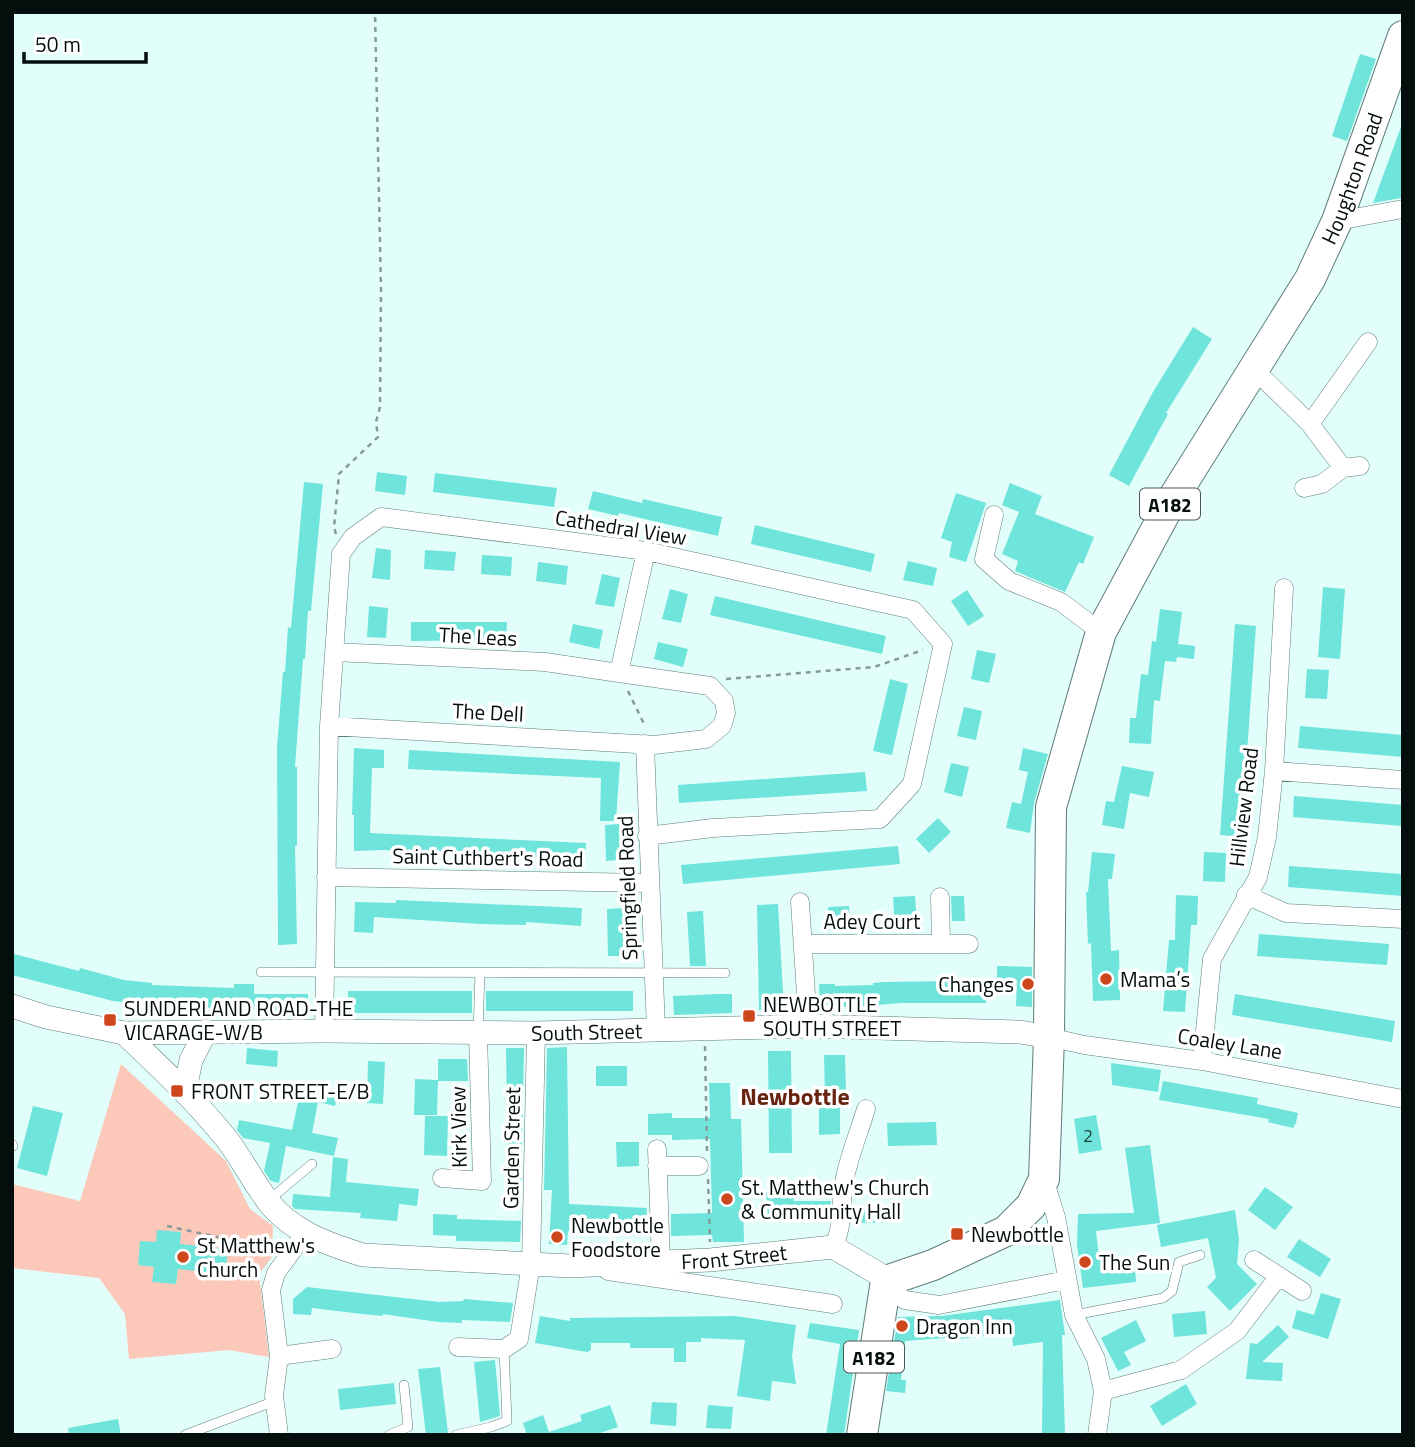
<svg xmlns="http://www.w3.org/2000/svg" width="1415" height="1447" viewBox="0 0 1415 1447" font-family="'Titillium Web',sans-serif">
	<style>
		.green { fill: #fbc8b9 }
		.building { fill: #6ee4db }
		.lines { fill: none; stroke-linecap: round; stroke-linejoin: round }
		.service-casing { stroke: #5d7c79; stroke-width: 10 }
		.minor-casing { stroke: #5d7c79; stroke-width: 19 }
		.tertiary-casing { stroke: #5d7c79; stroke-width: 24 }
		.primary-casing { stroke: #5d7c79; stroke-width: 32 }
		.path { stroke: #869b99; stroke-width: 2.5; stroke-dasharray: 5 5; stroke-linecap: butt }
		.service { stroke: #fff; stroke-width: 9 }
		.minor { stroke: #fff; stroke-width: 18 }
		.tertiary { stroke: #fff; stroke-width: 23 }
		.primary { stroke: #fff; stroke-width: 30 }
		.poi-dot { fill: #ce461b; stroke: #fff; stroke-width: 2.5 }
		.labels { text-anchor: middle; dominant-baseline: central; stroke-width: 7; stroke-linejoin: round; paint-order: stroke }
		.number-label { font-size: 18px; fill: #1e4440 }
		.shield { fill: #fff; stroke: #4f5656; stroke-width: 2 }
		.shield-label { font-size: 19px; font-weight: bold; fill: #040e0d }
		.street-label { font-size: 21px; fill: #040e0d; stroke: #fff }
		.poi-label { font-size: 21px; fill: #040e0d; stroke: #fff; text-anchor: start }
		.quarter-label { font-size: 24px; font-weight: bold; fill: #672411; stroke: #fff }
	</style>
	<rect width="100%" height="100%" fill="#e2fefb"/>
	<!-- green -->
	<path class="green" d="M121,1064L226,1161L250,1209L273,1226L272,1257L259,1274L269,1357L229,1350L129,1359L125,1314L99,1278L12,1268V1184L80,1201Z"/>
	<!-- building -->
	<path class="building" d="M1360,54L1376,59L1347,141L1332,136Z
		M1401,127L1403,193L1401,198L1373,203Z
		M1193,327L1212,339L1166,413L1168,414L1129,486L1109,475L1153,392Z
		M377,472L407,476L405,495L375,491Z
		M435,473L557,488L554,507L433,492Z
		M304,482L323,484L311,611H308L305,659H303L295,767H297V846H295L297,944L278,945L277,747L283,672H285L288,627L291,628Z
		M1010,483L1042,496L1035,514L1094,537L1083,564L1079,562L1065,592L1015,571L1018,561L1002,554L1019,512L1002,505Z
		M593,491L642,503L643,499L722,517L718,536L619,513L618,516L588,509Z
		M956,493L986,503L966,562L949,557L952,542L941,538Z
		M755,525L875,554L871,572L751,544Z
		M376,548L391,550L390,580L372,578Z
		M425,550L456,552L454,571L424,569Z
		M482,555L512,557L511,576L481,574Z
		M908,561L937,568L933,586L903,580Z
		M538,562L568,566L566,585L536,581Z
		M602,574L620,578L614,607L595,604Z
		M1323,587L1345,589L1340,659L1318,657Z
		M670,589L688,594L681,623L662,619Z
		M967,590L984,616L968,626L951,601Z
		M715,596L886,636L882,654L710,615Z
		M369,606L388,608L386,638L367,637Z
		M1160,609L1182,612L1178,644L1195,646L1194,659L1177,657L1176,662L1165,661L1160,701L1154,700L1151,744L1129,743L1130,718H1136L1141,674L1148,675L1152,641L1156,642Z
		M411,622H507L506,640L411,641Z
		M573,624L603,630L599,649L569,642Z
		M1235,624L1256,626L1241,837L1220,835Z
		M658,642L688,649L683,667L654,659Z
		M977,650L996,654L989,683L971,679Z
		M1307,669L1329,670L1327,699L1305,698Z
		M890,679L908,684L892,755L873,751Z
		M964,707L982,711L976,740L957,736Z
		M1300,726L1403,735V757L1298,748Z
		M354,748L384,750V768H372L370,833L586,843L585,861L384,850L354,851V815H352Z
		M1023,748L1048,754L1034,803L1030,833L1006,828L1012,802L1021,804L1028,772L1019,770Z
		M409,750L620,762L616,821H600L601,778L408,769Z
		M951,763L969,767L962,797L944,792Z
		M1122,766L1154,772L1149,797L1130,793L1124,829L1102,825L1106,801L1114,802Z
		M865,772L867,791L679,803L678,785Z
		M1294,796L1403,805V826L1293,817Z
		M938,818L951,832L929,853L916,839Z
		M619,824L620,860L606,861L605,825Z
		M898,846L900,864L683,884L681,865Z
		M1092,852L1115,854L1112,879H1108L1111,951L1119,950L1120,1000L1093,1001L1091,943L1088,944L1086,892H1088Z
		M1204,852L1226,853L1225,882L1203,881Z
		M1289,866L1403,874V896L1288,887Z
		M1176,895L1198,896L1197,925H1191L1185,1012L1163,1011L1169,940H1175Z
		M915,896L917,925L895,927L893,897Z
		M951,896H964L965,921H952Z
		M396,900L582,908L581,926L526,922V925L481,924L374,917L373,933L354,932L355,902L396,903Z
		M778,904L784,1010H759L757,905Z
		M849,906L850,929L829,930L828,907Z
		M625,908L626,956H608L607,909Z
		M703,911L706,966H690L687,912Z
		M1259,934L1389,944L1387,965L1257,956Z
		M14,954L79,971L80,968L124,980L152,983V985L234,988V984H254V994H308V1014L257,1015V1010L149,1005L113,1001L12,975Z
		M997,966L1032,967V1007L1016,1006L1017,980H997Z
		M958,981H986V1003H901L855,1007H844V1005H820L819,984H835V986L873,985V983L884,982Z
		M348,991H472V1013H348Z
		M486,991H633V1011H486Z
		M718,994H732V1013L674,1015L673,996Z
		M1235,994L1395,1021L1392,1042L1232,1015Z
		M567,1047L569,1204L647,1208L645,1236L568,1231L567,1245L549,1244L552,1190H544L547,1048Z
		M247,1048L278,1051L277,1067L246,1064Z
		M506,1048H524L521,1190H508Z
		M768,1051H791L792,1153H769Z
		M824,1055H845L846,1094H840V1134L819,1135V1096H825Z
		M438,1059H467L468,1081H438Z
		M368,1061L385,1062L383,1104L367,1103Z
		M1111,1063L1161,1070L1158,1092L1112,1085Z
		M596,1066H627V1086H596Z
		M415,1079L438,1080L437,1115H414Z
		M1163,1081L1258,1098L1257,1104L1298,1113L1296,1123L1293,1128L1268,1122L1269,1119L1159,1100Z
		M709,1083H730L731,1119H741L744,1242H713L712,1235L671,1236V1214L712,1213L710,1139L672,1140V1135H648V1114L672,1113V1118H710Z
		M302,1084L338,1091L335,1106L318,1102L312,1133L338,1138L334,1156L286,1146L279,1183L271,1181L264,1171L270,1143L243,1138L237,1130L239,1120L292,1130Z
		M33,1106L63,1113L47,1176L17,1168Z
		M1096,1115L1102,1150L1079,1154L1074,1119Z
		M425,1116H448L447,1156L424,1155Z
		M936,1122L937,1145L888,1146L887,1123Z
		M616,1142H639V1166L617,1167Z
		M1150,1145L1160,1223L1096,1231L1099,1258L1115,1256L1116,1269L1135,1266L1136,1282L1083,1288L1077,1245L1078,1214L1134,1213L1125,1148Z
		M333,1157L348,1159L346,1182L419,1189L417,1206L399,1204L397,1221L360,1218L361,1213L295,1209L292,1206L293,1194L330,1197Z
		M1265,1187L1293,1207L1275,1230L1248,1210Z
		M793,1190L794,1201H831L829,1222H805V1213L768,1216L766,1192Z
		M853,1208H893L894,1222L852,1223Z
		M1235,1210L1239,1240L1237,1264L1257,1284L1230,1311L1207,1287L1216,1278L1208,1238L1161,1247L1157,1225Z
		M433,1214L457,1215V1219L521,1221L520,1242L456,1241V1236L433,1235Z
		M157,1230L181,1232L180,1244L228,1249L225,1274L178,1269L176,1284L152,1282L154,1267L138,1265L140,1241L156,1242Z
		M1299,1239L1331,1259L1320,1277L1287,1257Z
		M307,1287L439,1302L463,1301L464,1299L513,1303L510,1322L462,1320V1323L438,1322L383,1314V1316L362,1314L312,1308L311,1315L293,1314V1299Z
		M1321,1293L1341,1299L1328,1339L1292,1328L1297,1310L1314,1315Z
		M1060,1300L1065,1335H1062L1065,1435H1042L1043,1342L1013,1346L1012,1333L959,1339V1337L905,1341L901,1380H906L905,1393L886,1391L898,1317L941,1316Z
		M1205,1311L1207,1334L1174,1337L1172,1314Z
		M540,1316L570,1321V1318L735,1316L796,1325L792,1356L796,1384L772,1381L770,1401L737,1396L745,1340L701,1338V1342H686V1362H674V1348H630V1343H591V1350L587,1352L535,1343Z
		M1136,1320L1146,1341L1124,1352L1131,1365L1118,1371L1101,1338Z
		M810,1323L859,1330L844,1435H826L840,1344L807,1338Z
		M1278,1325L1289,1337L1262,1362L1283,1363L1282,1381L1246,1379L1250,1343L1257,1344Z
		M495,1360L500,1416L480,1422L474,1362Z
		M440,1367L448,1433L426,1435L418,1369Z
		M394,1383L396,1404L340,1410L338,1389Z
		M1186,1384L1197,1404L1162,1426L1150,1406Z
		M652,1402L677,1403L676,1426L650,1424Z
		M610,1405L618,1427L594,1435H527L523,1423L543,1415L549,1432L582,1421L580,1415Z
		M708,1405L733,1407L731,1429L706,1428Z
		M118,1419L121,1435H69L68,1428Z"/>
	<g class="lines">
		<defs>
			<path id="service" d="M261,972L725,973
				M478,1033L480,972
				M12,1144L13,1146
				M269,1200L312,1164
				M1074,1315L1163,1298L1172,1291L1179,1262L1200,1255
				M185,1435L275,1401
				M389,1435L408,1427L404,1385
				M456,1435L491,1427L507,1421L504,1349"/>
			<path id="minor" d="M1337,221L1403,209
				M1254,369L1310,424L1343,468
				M1310,424L1368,342
				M1304,488L1322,484L1343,468L1360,466
				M994,515L984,559L1009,581L1061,602L1101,632
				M334,652L545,662L619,673
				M329,726L654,745L706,739L722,726L726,713L724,701L710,686L619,673L646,551
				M645,744L656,1030
				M1274,771L1403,780
				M326,877L648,883
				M1246,895L1286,913L1403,919
				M940,897L941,944
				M800,902L808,1026
				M803,944H969
				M324,1031L329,726L341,554L353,537L381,517L646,551L913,610L943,644L912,784L880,819L713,828L647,836
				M1049,1037L1084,1045L1202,1061L1403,1099
				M1202,1061L1212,959L1258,877L1267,837L1274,771L1284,588
				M657,1149L661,1263
				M657,1166H699
				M442,1178L482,1181L478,1033
				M1044,1179L1056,1217L1074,1315L1096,1359L1103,1391L1097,1435
				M833,1247C844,1226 840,1206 844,1183C848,1158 859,1133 866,1109
				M1254,1260L1302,1291
				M608,1271L833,1304
				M885,1287L905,1300L939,1305L1066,1280
				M458,1347L504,1349L519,1339L531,1264L536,1033
				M279,1356L332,1349
				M1103,1391L1181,1370L1237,1331L1279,1276
				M279,1435L274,1396L279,1356L271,1290L276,1273L305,1233"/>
			<g id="tertiary">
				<path id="s1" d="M12,1006L46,1017L124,1033L324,1031L536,1033L808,1026L1020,1032L1049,1037"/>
				<path id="s2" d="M124,1033C160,1067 194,1099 225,1137C241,1157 252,1180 267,1200C290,1231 327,1244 363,1255L570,1266L710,1260L833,1247L889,1280"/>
				<path d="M185,1090L191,1060L206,1031"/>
			</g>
			<g id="primary">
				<path id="s3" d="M862,1435L885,1287L889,1280L933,1265L1006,1231L1031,1206L1044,1179L1049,1037L1051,807L1101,632L1172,500L1310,279L1337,221L1403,36"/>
			</g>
		</defs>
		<!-- service casing -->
		<use href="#service" class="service-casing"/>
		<!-- minor casing -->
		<use href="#minor" class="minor-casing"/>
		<!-- tertiary casing -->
		<use href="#tertiary" class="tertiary-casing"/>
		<!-- primary casing -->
		<use href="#primary" class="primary-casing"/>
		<!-- path -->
		<path class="path" d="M336,534L334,527L339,474L378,437L376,422L380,407L381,289L375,12
			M726,679L874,667L923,650
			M628,691L645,726
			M705,1046L707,1151
			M708,1179L710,1242
			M167,1226L273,1249"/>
		<!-- service -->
		<use href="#service" class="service"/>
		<!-- minor -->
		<use href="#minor" class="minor"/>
		<!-- tertiary -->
		<use href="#tertiary" class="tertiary"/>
		<!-- primary -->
		<use href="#primary" class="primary"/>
	</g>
	<!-- markers -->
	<g class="poi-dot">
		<circle cx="1106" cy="979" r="7"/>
		<circle cx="1028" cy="984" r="7"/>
		<rect x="742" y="1009" width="14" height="14" rx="3.5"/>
		<rect x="103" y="1013" width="14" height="14" rx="3.5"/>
		<rect x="170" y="1084" width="14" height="14" rx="3.5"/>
		<circle cx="727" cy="1199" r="7"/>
		<rect x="950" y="1227" width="14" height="14" rx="3.5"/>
		<circle cx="557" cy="1237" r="7"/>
		<circle cx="183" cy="1257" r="7"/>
		<circle cx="1085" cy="1262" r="7"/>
		<circle cx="902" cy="1326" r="7"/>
	</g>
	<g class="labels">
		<!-- number labels -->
		<g class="number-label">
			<text x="1088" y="1135">2</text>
		</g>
		<!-- shield labels -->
		<g class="shield">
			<rect x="1140" y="488.5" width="60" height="31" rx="5"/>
			<rect x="844" y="1341.5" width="60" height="31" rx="5"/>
		</g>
		<g class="shield-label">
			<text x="1170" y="504">A182</text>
			<text x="874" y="1357">A182</text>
		</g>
		<!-- street labels -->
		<g class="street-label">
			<text stroke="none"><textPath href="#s3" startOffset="1424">Houghton Road</textPath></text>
			<text transform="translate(621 527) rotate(9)">Cathedral View</text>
			<text transform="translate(478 636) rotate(3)">The Leas</text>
			<text transform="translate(488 712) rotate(3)">The Dell</text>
			<text transform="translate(1243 807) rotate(-83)">Hillview Road</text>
			<text transform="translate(488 857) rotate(1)">Saint Cuthbert's Road</text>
			<text transform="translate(627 888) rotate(-92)">Springfield Road</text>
			<text x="872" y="921">Adey Court</text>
			<text stroke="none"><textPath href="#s1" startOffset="578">South Street</textPath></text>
			<text transform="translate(1230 1043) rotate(9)">Coaley Lane</text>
			<text transform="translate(458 1127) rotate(-91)">Kirk View</text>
			<text transform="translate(511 1148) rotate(-89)">Garden Street</text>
			<text stroke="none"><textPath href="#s2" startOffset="705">Front Street</textPath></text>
		</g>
		<!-- poi labels -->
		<g class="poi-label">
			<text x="1120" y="979">Mama’s</text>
			<text x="1014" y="984" text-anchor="end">Changes</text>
			<text x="763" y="1004">NEWBOTTLE<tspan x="763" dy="24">SOUTH STREET</tspan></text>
			<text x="124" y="1008">SUNDERLAND ROAD-THE<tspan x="124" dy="24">VICARAGE-W/B</tspan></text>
			<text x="191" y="1091">FRONT STREET-E/B</text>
			<text x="741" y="1187">St. Matthew's Church<tspan x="741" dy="24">&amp; Community Hall</tspan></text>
			<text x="571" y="1225">Newbottle<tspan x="571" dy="24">Foodstore</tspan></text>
			<text x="971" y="1234">Newbottle</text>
			<text x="197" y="1245">St Matthew's<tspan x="197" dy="24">Church</tspan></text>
			<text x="1099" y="1262">The Sun</text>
			<text x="916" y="1326">Dragon Inn</text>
		</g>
		<!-- quarter labels -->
		<g class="quarter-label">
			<text x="795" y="1096">Newbottle</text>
		</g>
	</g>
	<!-- border -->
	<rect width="1415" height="1447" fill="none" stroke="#040e0d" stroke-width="28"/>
	<!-- scale -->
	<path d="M24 52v10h122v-10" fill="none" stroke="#040e0d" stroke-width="3.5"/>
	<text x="35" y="52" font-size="21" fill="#040e0d" stroke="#ffffff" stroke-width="5" paint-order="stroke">50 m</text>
</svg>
